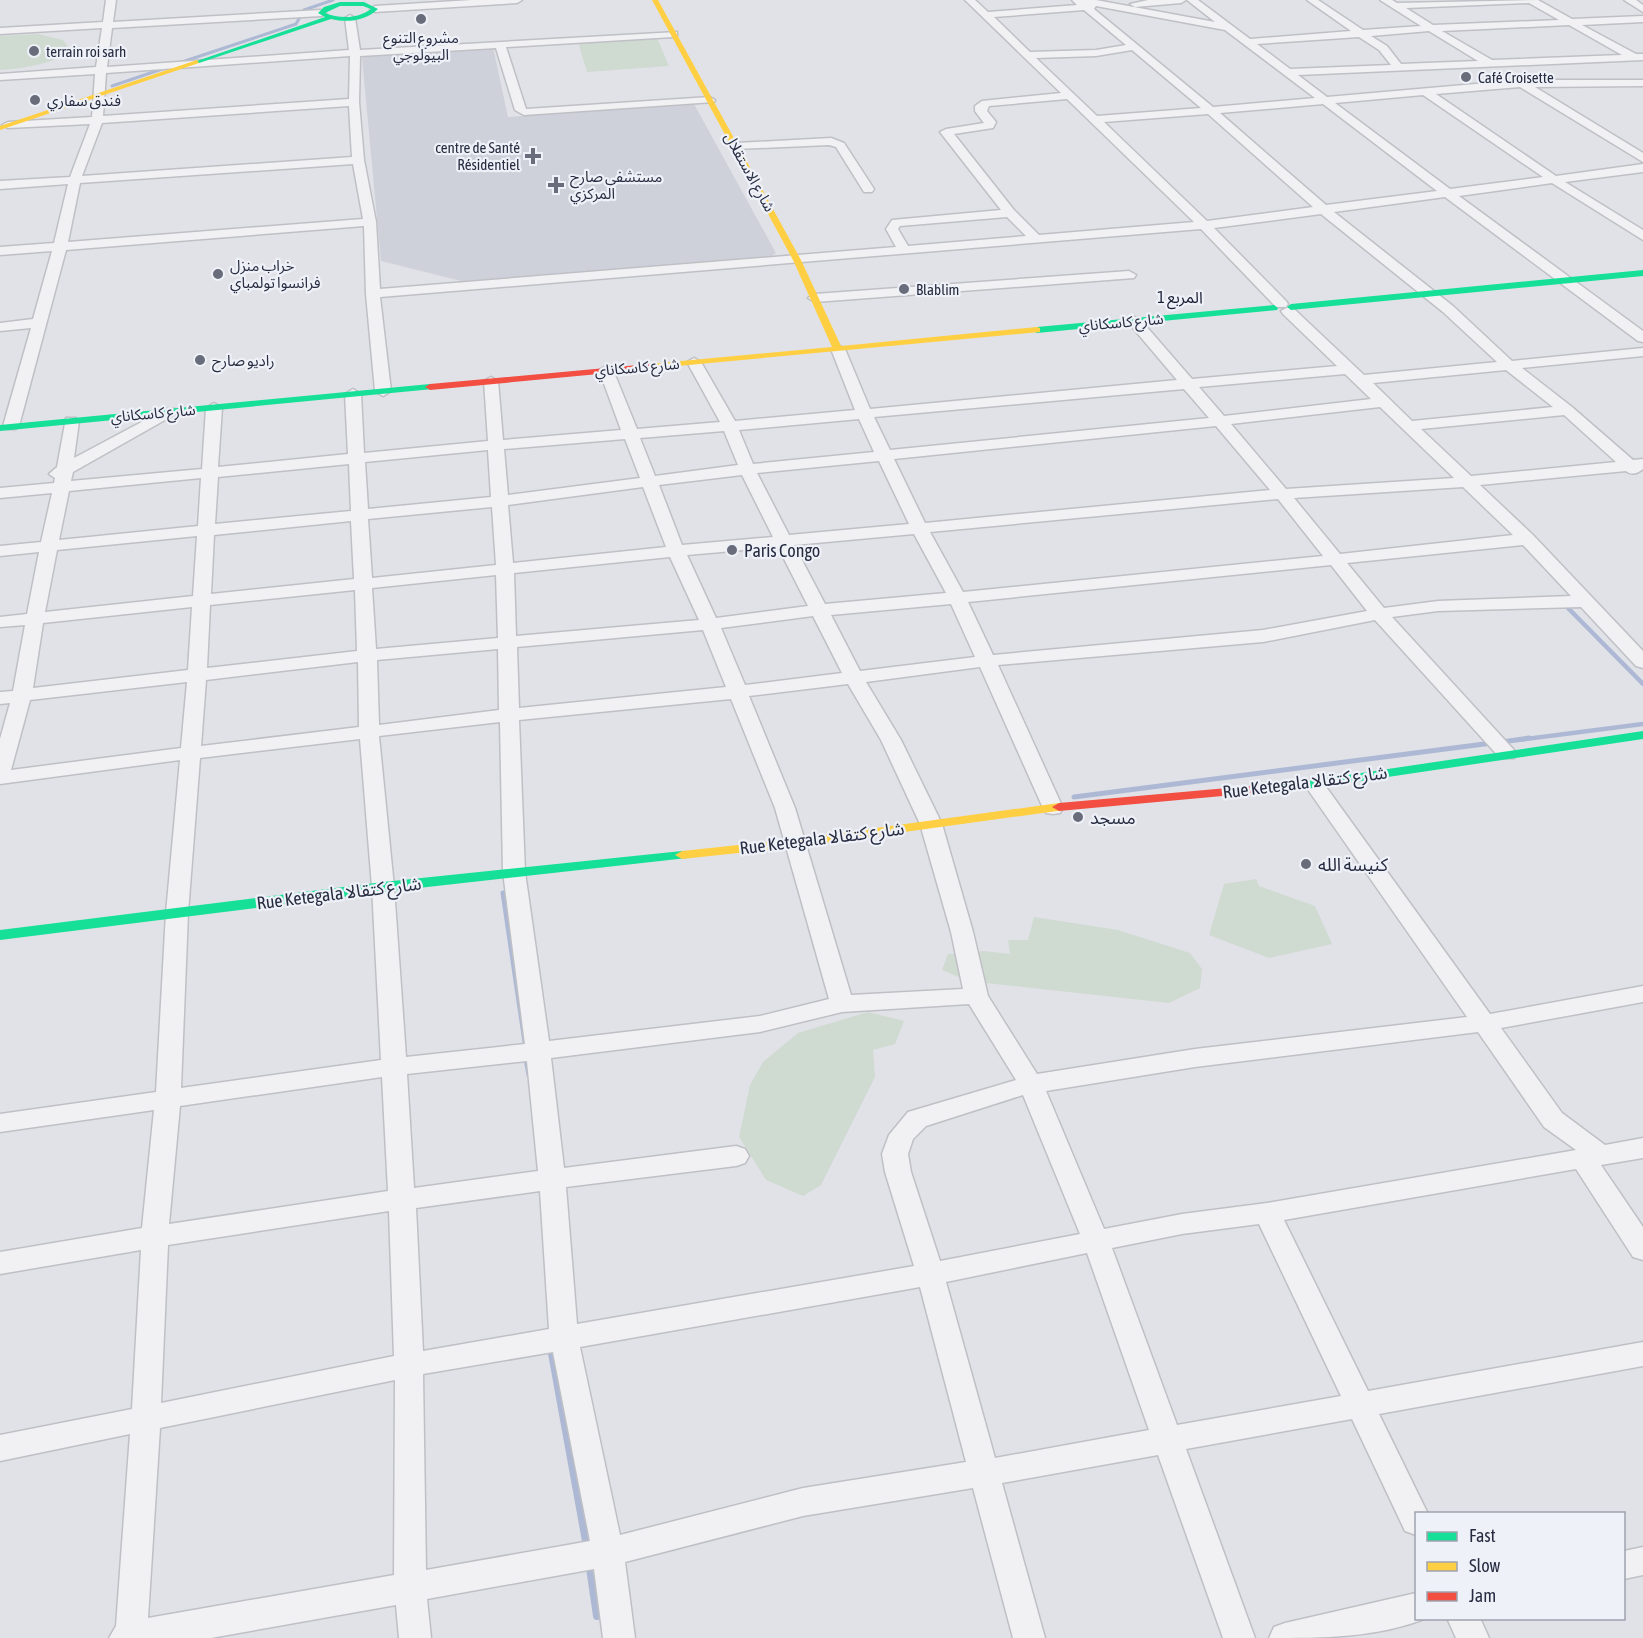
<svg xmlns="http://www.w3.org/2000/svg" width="1643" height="1638" viewBox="0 0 1643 1638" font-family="'Asap Condensed','Noto Sans Arabic',sans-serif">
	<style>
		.built { fill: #cfd1da }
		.green { fill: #cfdad1 }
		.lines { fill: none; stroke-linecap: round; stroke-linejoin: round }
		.stream-far3 { stroke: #adb9d4; stroke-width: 3 }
		.stream-far2 { stroke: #adb9d4; stroke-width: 4.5 }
		.stream-far1 { stroke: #adb9d4; stroke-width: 5 }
		.stream { stroke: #adb9d4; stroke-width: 8 }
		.street-casing { stroke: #bfc0c5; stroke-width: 3 }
		.street { fill: #f1f1f3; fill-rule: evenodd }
		.fast { fill: #16e098; fill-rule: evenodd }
		.slow { fill: #ffcf43; fill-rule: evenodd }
		.jam { fill: #f24e42; fill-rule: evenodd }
		.poi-dot { fill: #686c7b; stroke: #eef1f7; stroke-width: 2 }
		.labels { text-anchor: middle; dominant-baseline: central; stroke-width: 4.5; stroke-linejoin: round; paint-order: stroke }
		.far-poi-label { font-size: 15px; fill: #272c41; stroke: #eef1f7; text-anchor: start }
		.far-street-label { font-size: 15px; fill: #272c41; stroke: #eef1f7 }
		.far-neighbourhood-label { font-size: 16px; fill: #191d32; stroke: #eef1f7 }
		.poi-label { font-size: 18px; fill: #272c41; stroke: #eef1f7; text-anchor: start }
		.street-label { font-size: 18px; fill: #272c41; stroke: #eef1f7 }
	</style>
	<rect width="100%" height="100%" fill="#e1e2e7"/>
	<!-- built -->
	<path class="built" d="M493,47L508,117L694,104L776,253L768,259L469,283L381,261L362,58L368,56Z"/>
	<!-- green -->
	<path class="green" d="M38,34L63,40L70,49C60,64 17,69 0,70V36Z
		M657,38L669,66L587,72L578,42Z
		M1256,879L1259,886L1315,906L1332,944L1269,958L1209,935L1224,884Z
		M1034,917L1118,930L1190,953L1202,969L1200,988L1169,1003L968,981L942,970L948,954L984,951L1010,954L1008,940H1028Z
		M868,1012L904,1021L895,1044L873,1050L875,1077L821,1185L803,1196L766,1180L739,1137L750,1085L763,1062L798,1033Z"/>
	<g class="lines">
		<!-- stream-far3 -->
		<path class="stream-far3" d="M179,63L296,24L304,10L333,0
			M112,86L168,67"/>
		<!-- stream-far2 -->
		<path class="stream-far2" d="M1566,606L1643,684
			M1518,740L1643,724"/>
		<!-- stream-far1 -->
		<path class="stream-far1" d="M1502,742L1529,738
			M1074,797L1492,743
			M503,893L526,1049
			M526,1059L529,1075"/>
		<!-- stream -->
		<path class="stream" d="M551,1348L586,1541
			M590,1568L597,1616"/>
		<defs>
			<path id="street" d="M106,0H116L113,22L321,10L326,13L321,16L112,28L107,67L349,50L345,18L350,15L355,18L360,50L677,32V36L673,37L506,47L526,109L710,97L715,100L714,102L524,115L515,110L496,48L360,56L359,102L364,160L376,222L380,289L896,247L886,229L892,220L1001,210L940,132L946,129L984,123L975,111V106L982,101L1061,93L965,0H975L988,12L1077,5L1072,0H1096L1215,22L1187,0H1198L1250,39L1351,31L1307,0H1318L1363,30L1421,26L1380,0H1392L1397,3L1538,0L1572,19L1643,16V22L1582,25L1636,54H1643V60L1298,75L1327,97L1521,80H1643V86L1535,87L1643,153V162L1520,87L1436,94L1556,176L1643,164V172L1565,182L1643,230V240L1552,183L1459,196L1643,331V342L1638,341L1445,197L1334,212L1453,306L1512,361L1643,348V356L1522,368L1572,407L1633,460L1643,459V469C1638,473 1632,476 1626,471L1480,485L1533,535L1643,651V668L1636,666L1581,607L1438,611L1392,617L1514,750L1517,754L1514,758H1500L1375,620L1263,642L998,665L1063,808L1060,813L1053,814L1046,813L1043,808L980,667L866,682L901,740L942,824L973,932L988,996L1037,1074L1195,1049L1467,1017L1304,784L1307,780L1314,778L1321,780L1490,1014L1643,986V1002L1501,1028L1562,1113L1605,1145L1643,1138V1158L1601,1165L1643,1227V1260L1633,1257L1576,1169L1284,1220L1368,1391L1643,1342V1366L1379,1414L1428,1514H1416V1535L1405,1531L1352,1419L1186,1449L1255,1638H1223L1158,1455L1002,1483L1045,1638H1013L973,1488L803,1516L625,1562L635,1638H603L594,1569L427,1599L431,1638H399L396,1605L211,1638H109L116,1626L130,1434L0,1461V1435L132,1409L141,1250L0,1274V1252L142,1228L154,1110L0,1132V1114L156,1092L166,913L180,760L0,784V739L10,703L0,704V692L13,691L25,625L0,627V617L27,614L39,552L0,556V546L41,542L52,493L0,498V488L54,483L55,478L49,474L57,467L66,418H76L79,421L74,458L166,409H176L179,412L73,472L71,481L202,469L206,408L214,403L222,408L218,467L348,454L345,394L353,389L361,394L364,453L488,441L484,381L491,377L498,381L503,440L621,430L599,370L606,366L613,370L637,429L720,422L687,362L694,358L701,362L735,421L855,410L831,349L838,345L845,349L870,409L1177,380L1127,321L1134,317L1139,318L1192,379L1337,366L1283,314L1281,311L1288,307L1293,308L1364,375L1497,362L1443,312L1321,214L1214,228L1286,301L1288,304L1286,307H1276L1201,229L380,297L391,391L383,396L375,391L366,294L364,226L66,250L19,426L16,429H6L3,426L31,328L0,331V323L33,319L52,251L0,255V247L54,243L68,184L0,189V181L70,177L90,124L8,128L2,125L8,122L92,117L95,74L0,80V74L96,67L102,28L0,34V28L103,22ZM1529,3L1559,20L1433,25L1406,8ZM1096,6L1225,30L1315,98L1213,107L1094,9ZM1084,10L1126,45L1096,50L1030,52L994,17ZM1569,25L1622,55L1492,60L1442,31ZM1429,31L1478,61L1401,64L1387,46L1371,36ZM1359,37L1379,50L1391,65L1290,69L1257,44ZM1132,50L1201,108L1097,116L1036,58L1096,56ZM350,56L349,99L103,116L106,73ZM1423,95L1543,177L1450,189L1335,103ZM1067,99L1194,222L1039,235L1014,210L954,134L993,128L996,122L987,111L989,106ZM1323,104L1437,191L1326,205L1220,113ZM349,106L352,157L82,176L102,123ZM1208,114L1313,207L1207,221L1104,122ZM353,164L363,219L68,242L80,183ZM1007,217L1026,236L908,246L898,229L900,226ZM1506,370L1553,407L1412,421L1373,383ZM1345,374L1371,399L1224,416L1199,387ZM1184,389L1209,418L890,450L874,417ZM1380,407L1454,478L1286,489L1231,424ZM1564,415L1616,462L1471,476L1421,429ZM859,419L874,452L753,464L739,430ZM1216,426L1270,490L925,523L894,459ZM724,431L738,465L655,476L640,438ZM625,439L640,478L508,495L504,449ZM488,450L491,497L368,509L365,462ZM879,461L909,524L789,535L757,473ZM349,464L351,511L215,524L218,477ZM742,475L773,537L682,545L659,485ZM201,478L198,526L59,540L69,491ZM643,487L666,547L513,563L508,505ZM1463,487L1513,535L1340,554L1294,498ZM1278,499L1323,556L963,592L930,532ZM492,507L496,565L372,578L368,519ZM351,521L354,579L211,594L214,535ZM914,534L946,593L825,604L794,545ZM197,536L193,596L45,612L57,550ZM1523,545L1571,596L1438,601L1384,608L1347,563ZM778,547L808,606L716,618L687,555ZM670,557L699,620L516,636L514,573ZM1331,565L1367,611L1263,630L993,655L968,602ZM496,575L498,638L376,649L372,588ZM355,590L357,651L207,668L210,605ZM951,604L975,657L860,671L831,615ZM192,607L188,670L33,688L43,623ZM813,616L842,673L745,685L721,628ZM703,630L726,687L519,708L517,647ZM498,649L499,710L379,725L377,660ZM358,662L359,727L201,746L206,680ZM187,682L181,748L11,770L30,700ZM848,684L881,740L920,824L951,932L963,989L851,995L795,808L749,696ZM731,699L775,808L829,999L760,1016L549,1041L525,872L519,720ZM500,722L503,872L525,1044L406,1057L394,887L379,736ZM360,739L372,887L381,1060L181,1088L188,913L200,758ZM969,1004L1016,1080L908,1112L889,1135L882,1154L885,1172L914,1266L577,1324L566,1187L736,1166L745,1163L749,1156L745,1149L736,1146L564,1168L551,1058L760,1032L842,1012ZM1478,1032L1544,1127L1576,1150L1267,1203L1182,1214L1104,1229L1046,1091L1195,1067ZM527,1061L538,1171L414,1188L407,1074ZM382,1077L388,1191L169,1224L180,1106ZM1023,1095L1080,1234L940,1261L911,1172L908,1154L913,1139L926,1126ZM540,1191L549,1329L423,1351L416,1208ZM389,1211L394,1356L161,1403L168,1245ZM1259,1224L1341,1396L1177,1425L1112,1248L1182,1234ZM1087,1253L1149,1430L995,1458L946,1282ZM920,1287L966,1462L803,1488L620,1535L580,1347ZM553,1352L590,1541L426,1570L423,1374ZM395,1380L394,1575L148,1618L160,1428Z
				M472,0H522L517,3L375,12L370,9L375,6Z
				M1148,0H1186L1181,3L1135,7L1130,4Z
				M1624,0H1636L1643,5V12Z
				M831,138L844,143L874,189L872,192H864L836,147L829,145L736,149L730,146L736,143Z
				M1129,271L1136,275L1134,278L815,302L808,298L815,294Z
				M1643,1547V1575L1624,1579V1551Z
				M1416,1593V1618H1427C1376,1638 1323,1638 1269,1638L1274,1627L1285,1623Z
				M1447,1618H1480L1489,1638H1456Z"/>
		</defs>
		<!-- street casing -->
		<use href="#street" class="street-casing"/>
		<!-- street -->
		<use href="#street" class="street"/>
		<!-- fast -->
		<path class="fast" d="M340,2H364L378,9C365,21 348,23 331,19L199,63L194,62L325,17L318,13L324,7ZM340,6H363L371,9C357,19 340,19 325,13Z
			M1643,270V276L1291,310L1287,307L1291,304Z
			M1274,305L1278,308L1277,310L1037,333L1032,330L1037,327Z
			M430,384L435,387L433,389L0,431V425Z
			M1643,731V739L1314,788L1261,793L1254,789L1261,785L1314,780Z
			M682,851L689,855L687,858L383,892L0,940V930L383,882Z"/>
		<!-- slow -->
		<path class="slow" d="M652,0H658L801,260L841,346L1037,327L1040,328V332L646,369V365L649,364L832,347L793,260Z
			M197,60L199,63L0,130V126Z
			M1059,803L1066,807L1064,810L796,847L682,859L675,855L682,851L796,839Z"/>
		<!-- jam -->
		<path class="jam" d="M649,364L652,365V369L430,390L425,387L430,384Z
			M1261,785L1268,789L1266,792L1059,811L1052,807L1059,803Z"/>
	</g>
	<!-- markers -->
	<g class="poi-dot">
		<circle cx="421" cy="19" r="6"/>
		<circle cx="34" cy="51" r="6"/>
		<circle cx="1466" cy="77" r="6"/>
		<circle cx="35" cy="100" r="6"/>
		<path d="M530 147h6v6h6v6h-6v6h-6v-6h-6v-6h6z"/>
		<path d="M553 176h6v6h6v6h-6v6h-6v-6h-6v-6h6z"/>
		<circle cx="218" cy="274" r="6"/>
		<circle cx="904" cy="289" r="6"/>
		<circle cx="200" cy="360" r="6"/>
		<circle cx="732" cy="550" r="6"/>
		<circle cx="1078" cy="817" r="6"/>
		<circle cx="1306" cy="864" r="6"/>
	</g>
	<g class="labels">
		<!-- far-poi labels -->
		<g class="far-poi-label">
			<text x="421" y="37" text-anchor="middle">مشروع التنوع<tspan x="421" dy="17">البيولوجي</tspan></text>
			<text x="46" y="51">terrain roi sarh</text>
			<text x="1478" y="77">Café Croisette</text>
			<text x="47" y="100">فندق سفاري</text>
			<text x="520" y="147" text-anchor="end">centre de Santé<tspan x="520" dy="17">Résidentiel</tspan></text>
			<text x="570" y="176">مستشفى صارح<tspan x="570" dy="17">المركزي</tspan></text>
			<text x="230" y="265">خراب منزل<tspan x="230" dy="17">فرانسوا تولمباي</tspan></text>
			<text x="916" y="289">Blablim</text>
			<text x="212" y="360">راديو صارح</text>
		</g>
		<!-- far-street labels -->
		<g class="far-street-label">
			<text transform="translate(750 172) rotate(61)">شارع الاستقلال</text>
			<text transform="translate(1121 322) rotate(-5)">شارع كاسكاناي</text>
			<text transform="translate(637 367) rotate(-5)">شارع كاسكاناي</text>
			<text transform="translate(153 413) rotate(-5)">شارع كاسكاناي</text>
		</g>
		<!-- far-neighbourhood labels -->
		<g class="far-neighbourhood-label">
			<text x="1180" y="297">المربع 1</text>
		</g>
		<!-- poi labels -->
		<g class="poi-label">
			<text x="744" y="550">Paris Congo</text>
			<text x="1090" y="817">مسجد</text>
			<text x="1318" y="864">كنيسة الله</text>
		</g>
		<!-- street labels -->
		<g class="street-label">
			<text transform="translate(1305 782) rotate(-7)">Rue Ketegala شارع كتقالا</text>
			<text transform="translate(822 838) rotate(-7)">Rue Ketegala شارع كتقالا</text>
			<text transform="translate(339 893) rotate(-7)">Rue Ketegala شارع كتقالا</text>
		</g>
	</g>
	<!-- legend -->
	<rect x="1415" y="1512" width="210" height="108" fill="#eef1f7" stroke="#9ea2ae" stroke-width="1.5"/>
	<rect x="1427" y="1532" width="30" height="9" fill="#16e098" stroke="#9ea2ae" stroke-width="1.5"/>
	<text x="1469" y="1542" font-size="18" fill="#272c41">Fast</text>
	<rect x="1427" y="1562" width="30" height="9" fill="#ffcf43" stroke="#9ea2ae" stroke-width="1.5"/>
	<text x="1469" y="1572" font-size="18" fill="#272c41">Slow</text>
	<rect x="1427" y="1592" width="30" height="9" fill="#f24e42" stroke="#9ea2ae" stroke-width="1.5"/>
	<text x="1469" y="1602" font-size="18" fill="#272c41">Jam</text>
</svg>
